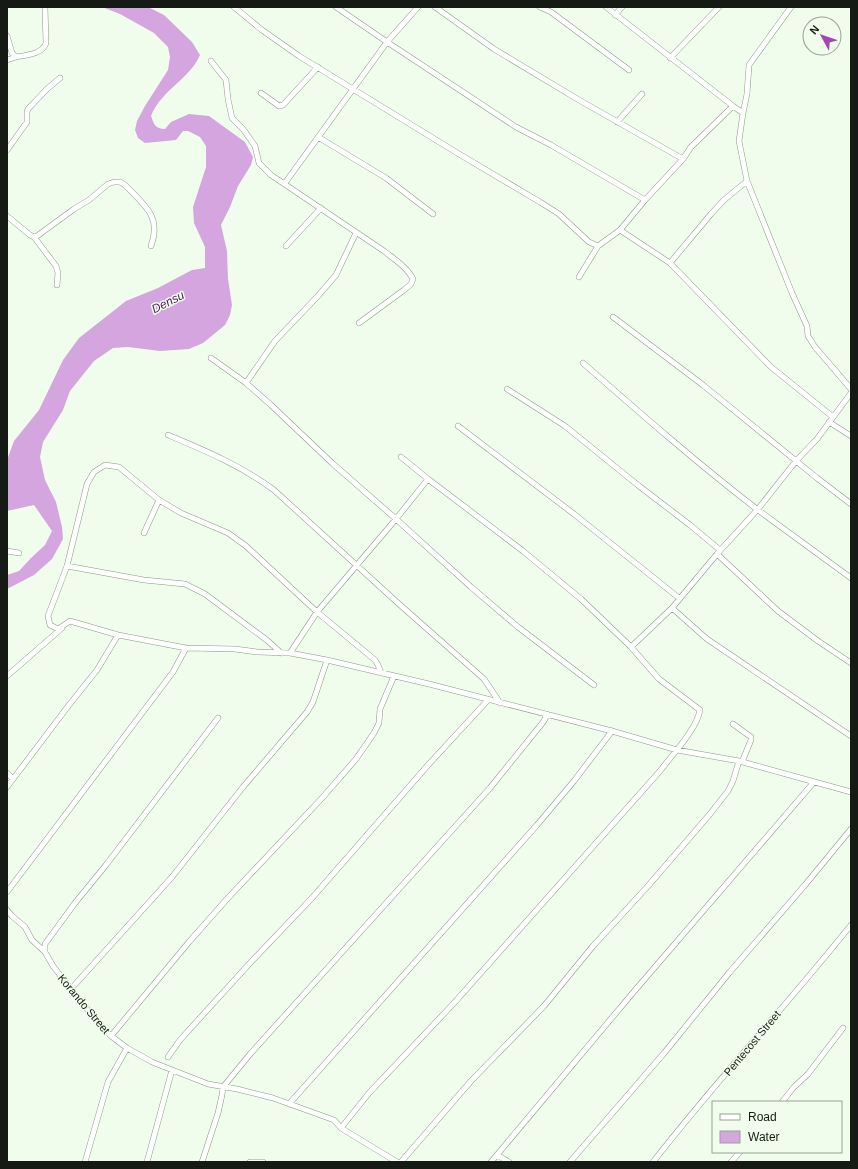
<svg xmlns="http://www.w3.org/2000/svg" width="858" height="1169" viewBox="0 0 858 1169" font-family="Arial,sans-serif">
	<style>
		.water { fill: #d4a5de }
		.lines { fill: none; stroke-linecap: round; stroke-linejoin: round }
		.minor-casing { stroke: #8c9888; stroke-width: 6 }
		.minor { stroke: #fff; stroke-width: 5 }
		.labels { text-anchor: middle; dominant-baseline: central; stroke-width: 3; stroke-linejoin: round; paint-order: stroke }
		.street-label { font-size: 11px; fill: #151a14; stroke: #f1fdec }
		.water-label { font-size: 12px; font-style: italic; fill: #531c5f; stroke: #f1fdec }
	</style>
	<rect width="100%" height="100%" fill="#f1fdec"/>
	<!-- water -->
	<path class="water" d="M102,7H148L164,15L192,42L200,55C190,79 161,90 151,116C154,124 155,129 165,129L171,122L189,114L209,116L245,142L253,157L251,165L238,186L230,207L221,225L227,251L228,279L232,305L230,315L225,325L203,343L189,349L160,351L128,347L113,348L94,361L70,391L63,410L43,442L40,457L45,480L56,502L62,527L63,539L52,559L34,575L7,589V575L19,571L31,558L45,545L52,531L34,505L7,511V460L14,441L39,410L63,360L79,338L126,301L158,288L192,270L205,268V247L194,223L193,207L206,167V146L200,137L188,131H183L176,140L145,143L138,138L135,130L137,121L145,106L168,70L170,57L168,47L154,33L120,14Z"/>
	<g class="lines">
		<defs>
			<path id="minor" d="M234,7L262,30L299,56L459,154L540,202L559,214L589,242L598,246L620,230L645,200L683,159L691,147L733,106L743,113
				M336,7L387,42L516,127L551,145L645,200
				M435,7L494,49L579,100L683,159
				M540,7L551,12L629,70
				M606,7L733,106
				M791,7L749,65L747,94L743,113L739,141L747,181L792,293L807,326L808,336L815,347L851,389
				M615,15L622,7
				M7,36L12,53L16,57C26,55 43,54 46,43L45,7
				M670,58L719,7
				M7,60L16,57
				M211,61L226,80L228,99L232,118L243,129L255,146L259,163L271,175L384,251C394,259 407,267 413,279L411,284L404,290L359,323
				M261,93L279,106L283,105L318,67
				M617,122L642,94
				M318,137L386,178L433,214
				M7,150L27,122V112L28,109L47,89L60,78
				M285,183L387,42L418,7
				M7,216L30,235L34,237L37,236L74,209L89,200L108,184L114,182H120L125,185C144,205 162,216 151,246
				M620,230L670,263L771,367L833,417
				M34,237L56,266L58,273L57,285
				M286,246L321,208
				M670,263L711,214L724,200L747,181
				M579,277L598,246
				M613,317L703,385L817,478L851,504
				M211,358L246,383L271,405L332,463L396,519L471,587L518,627L594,685
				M583,363C640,413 697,463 758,510C789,533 820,555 851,578
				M246,383L275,341L317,297L336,275L356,233
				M507,389L565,426L639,486L690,525L720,550
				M829,422L851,436
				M458,426L574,514L679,598
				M168,435C206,451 240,465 274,490L399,604L484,679L500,703
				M144,533L159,500
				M7,551L19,553
				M717,554L778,611L818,641L851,663
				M67,566L144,580L185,584L205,594L268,641L281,653
				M672,608L707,639L851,736
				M631,647L672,608L717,554L758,509L796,461L817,439L851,393
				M290,653L317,612L396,519L428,479
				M381,673L378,665L375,660L317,612L246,546L228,533L181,513L159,500L119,467L105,465L94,472L87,484L67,566L48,616L50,625L58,629L70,621L118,635L186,648L235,649L257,652L290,653L327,660L429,684L612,731L677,750L739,761L851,792
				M7,676L62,628
				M218,718L106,865L75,903L45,944V952L53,966L82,1003L96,1020L111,1036L127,1048L152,1062L208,1084L237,1089L273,1098L334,1120L341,1128L397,1162
				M733,724L751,737V740L742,762
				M7,773L13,779
				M7,787L69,705L97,670L118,635
				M7,892L173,672L186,648
				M7,910L12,916L25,927L32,940L45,952
				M71,989L172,877L243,787L307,712L313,702L327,660
				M111,1036L189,942L227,899L323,797L356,759L374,733L379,723L380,709L394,676
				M168,1057L180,1040L250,963L312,898L429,764L488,700
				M782,1102L794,1087L808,1074L843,1028
				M289,1104L537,825L574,781L612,731
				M341,1128L369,1093L455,1002L660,771C672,755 697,729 700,710L659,679L631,647L581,599L523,551L428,479L401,457
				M497,1155L509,1162
				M85,1162L108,1082L127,1048
				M147,1162L172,1070
				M202,1162L218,1113L222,1095L223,1087L251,1053L490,788L544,721L547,714
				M250,1162H263
				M401,1162L471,1081L544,1006L593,946L648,886L710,814L728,791L733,781L739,761
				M491,1162L631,995L814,782
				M570,1162L665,1052L729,973L805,885L851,829
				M653,1162C716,1081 787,1005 851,925
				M731,1162L740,1152"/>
		</defs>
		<!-- minor casing -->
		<use href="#minor" class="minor-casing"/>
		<!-- minor -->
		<use href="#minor" class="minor"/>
	</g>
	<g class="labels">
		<!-- street labels -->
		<g class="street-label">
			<text transform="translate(84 1004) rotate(50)">Korando Street</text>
			<text transform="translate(752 1043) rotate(-50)">Pentecost Street</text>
		</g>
		<!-- water labels -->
		<g class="water-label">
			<text transform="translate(168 302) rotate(-27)">Densu</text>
		</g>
	</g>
	<!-- border -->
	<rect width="858" height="1169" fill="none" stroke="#151a14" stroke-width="16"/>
	<!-- legend -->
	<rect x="712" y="1101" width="130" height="52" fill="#f1fdec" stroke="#99a296"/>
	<rect x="720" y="1114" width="20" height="6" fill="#ffffff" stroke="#99a296"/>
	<text x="748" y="1121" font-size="12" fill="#151a14">Road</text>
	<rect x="720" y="1131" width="20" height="12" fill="#d4a5de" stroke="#99a296"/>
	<text x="748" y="1141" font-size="12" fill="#151a14">Water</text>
	<!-- north arrow -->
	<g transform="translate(822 36) rotate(310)"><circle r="19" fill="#f1fdec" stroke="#99a296"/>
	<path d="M0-3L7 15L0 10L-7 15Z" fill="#a148b5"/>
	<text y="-6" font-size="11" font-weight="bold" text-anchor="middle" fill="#151a14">N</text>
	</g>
</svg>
